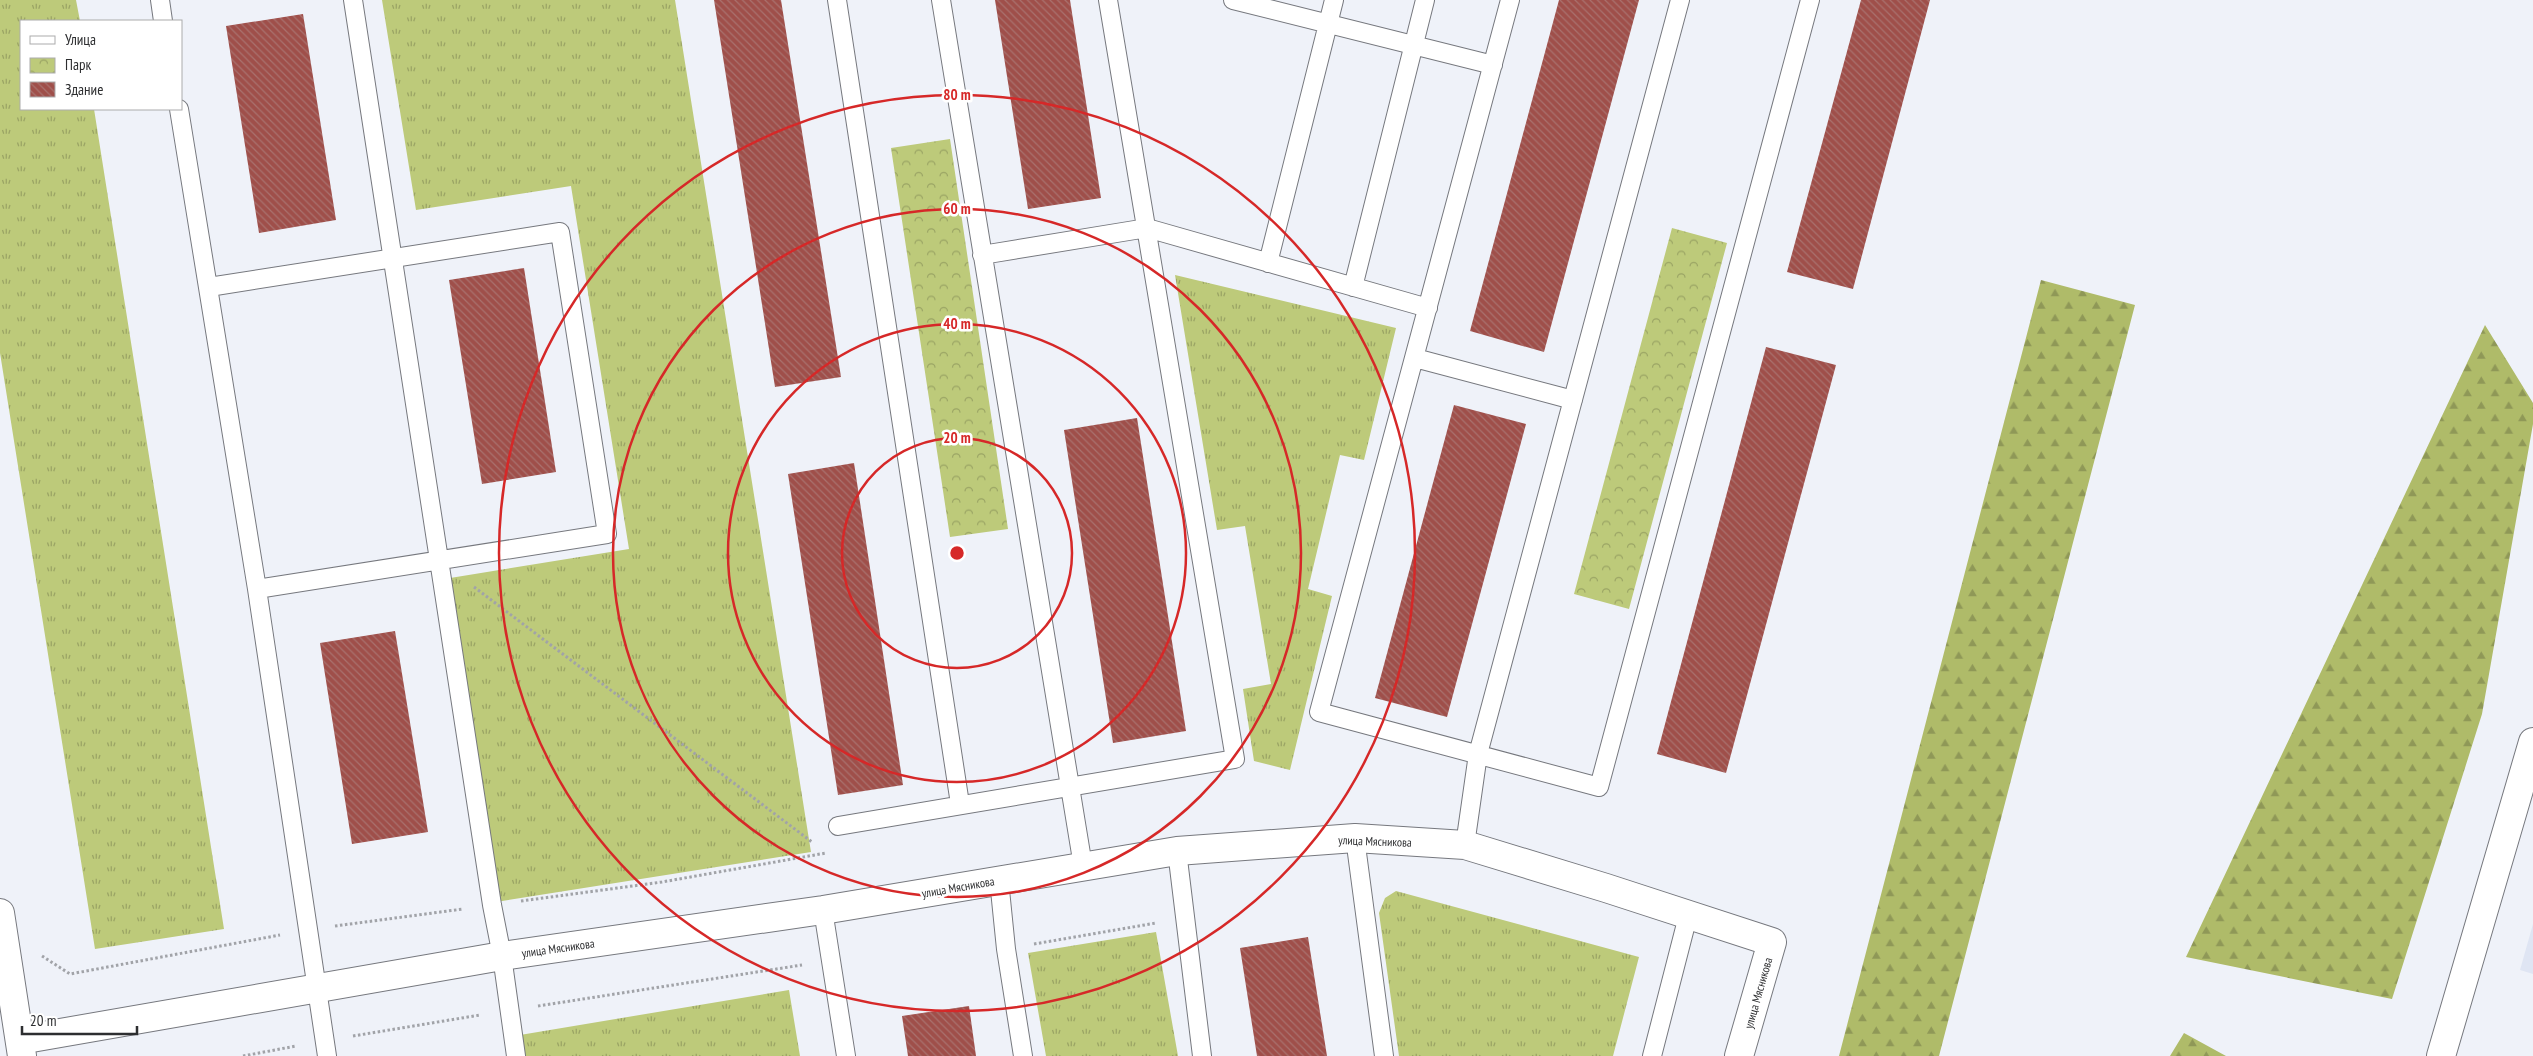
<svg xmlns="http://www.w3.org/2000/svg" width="2533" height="1056" viewBox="0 0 2533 1056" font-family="'PT Sans Narrow',sans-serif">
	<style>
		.built { fill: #dfe5f3 }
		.grass { fill: url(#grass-tufts) }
		.forest { fill: url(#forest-firs) }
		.park { fill: url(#park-crowns) }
		.building { fill: url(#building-back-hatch) }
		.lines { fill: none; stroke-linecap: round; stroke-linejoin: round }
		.lane-casing { stroke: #76787e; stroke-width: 20 }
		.street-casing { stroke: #76787e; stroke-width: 30 }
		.secondary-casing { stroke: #76787e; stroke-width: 30 }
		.path { stroke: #a1a3a8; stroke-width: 3; stroke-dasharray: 2.5 2.5; stroke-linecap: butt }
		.lane { stroke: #fff; stroke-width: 18 }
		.street { stroke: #fff; stroke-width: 28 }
		.secondary { stroke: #fff; stroke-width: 28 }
		.ring { fill: none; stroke: #d62828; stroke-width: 2.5 }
		.labels { text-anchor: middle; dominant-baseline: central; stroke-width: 5; stroke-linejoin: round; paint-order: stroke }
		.street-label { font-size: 12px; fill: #2d2e30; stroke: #fff }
		.centre { fill: #d62828; stroke: #fff; stroke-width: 2.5 }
		.ring-label { font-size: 15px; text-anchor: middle; font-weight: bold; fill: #d62828; stroke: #fff; stroke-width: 5; stroke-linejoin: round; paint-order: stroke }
	</style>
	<defs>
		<pattern id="grass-tufts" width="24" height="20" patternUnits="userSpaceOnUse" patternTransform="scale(1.25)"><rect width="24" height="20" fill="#bdca7a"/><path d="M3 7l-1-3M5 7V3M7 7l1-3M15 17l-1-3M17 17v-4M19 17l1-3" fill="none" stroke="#9aa464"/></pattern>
		<pattern id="forest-firs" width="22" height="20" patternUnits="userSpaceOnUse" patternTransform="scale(1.25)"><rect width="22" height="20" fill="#afbb69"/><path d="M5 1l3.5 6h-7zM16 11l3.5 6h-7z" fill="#8f9857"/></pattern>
		<pattern id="park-crowns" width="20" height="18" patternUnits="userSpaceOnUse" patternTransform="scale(1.25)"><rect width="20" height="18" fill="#bdca7a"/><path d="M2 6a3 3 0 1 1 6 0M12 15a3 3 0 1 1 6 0" fill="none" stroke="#9aa464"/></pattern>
		<pattern id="building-back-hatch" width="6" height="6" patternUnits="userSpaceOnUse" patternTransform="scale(1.25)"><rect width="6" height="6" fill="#9f4f4a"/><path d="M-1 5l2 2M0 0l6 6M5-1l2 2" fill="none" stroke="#a9716e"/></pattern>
	</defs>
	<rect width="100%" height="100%" fill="#eff2f9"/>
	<!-- built -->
	<path class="built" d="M2533,924V974L2520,970Z"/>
	<!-- grass -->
	<path class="grass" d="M0,0H76L80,21H21V109H94L224,929L95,949L0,353Z
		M382,0H675L811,852L496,902L444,579L629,549L571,186L416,210Z
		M1175,275L1396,328L1364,460L1340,455L1308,589L1332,596L1290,770L1254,761L1243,689L1271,684L1245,526L1217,530Z
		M1396,891L1639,957L1613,1056H1399L1379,913L1385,898Z
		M1156,932L1178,1056H1046L1028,953Z
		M789,990L800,1056H524L520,1035Z"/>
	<!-- forest -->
	<path class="forest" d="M2041,280L2135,305L1939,1056H1839Z
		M2485,325L2533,403V424L2482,714L2392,999L2186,957Z
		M2184,1033L2226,1056H2170Z"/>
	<!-- park -->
	<path class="park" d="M950,139L1008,529L950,537L891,148Z
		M1672,228L1727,243L1629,609L1574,594Z"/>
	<!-- building -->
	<path class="building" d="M714,0H781L841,377L775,387Z
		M995,0H1070L1101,198L1028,209Z
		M1559,0H1639L1544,352L1470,331Z
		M1861,0H1930L1853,289L1787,272Z
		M303,14L336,220L259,233L226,26Z
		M524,268L556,472L482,484L449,280Z
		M1766,347L1836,365L1726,773L1657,754Z
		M1454,405L1526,424L1447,717L1375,698Z
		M1137,418L1186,731L1113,743L1064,430Z
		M854,463L903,785L838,795L788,474Z
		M395,631L428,832L352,844L320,643Z
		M1308,937L1327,1056H1257L1240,948Z
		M969,1006L976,1056H908L902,1016Z"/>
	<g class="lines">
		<defs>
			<path id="lane" d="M160,0L163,21
				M353,0L492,905L502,956L516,1056
				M837,0L960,804
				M941,0L1083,866
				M1233,0L1493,65
				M1510,0L1319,712L1599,787L1810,0
				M179,109L257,589L327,1056
				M982,255L1147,228L1428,308
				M1268,263L1334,0
				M209,287L560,232L607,534L257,589
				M1353,287L1425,0
				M1415,358L1573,400
				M838,826L1235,759L1108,0
				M1355,838L1384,1056
				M1465,845L1478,754L1680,0
				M1177,851L1202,1056
				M999,880L1006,949L1023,1056
				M823,910L846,1056
				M1652,1056L1688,916"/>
			<path id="street" d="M20,1040L502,956L823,910L1177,851L1355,838L1465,845L1606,888L1772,942L1739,1056
				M2441,1056L2533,742"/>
			<path id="secondary" d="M0,913L22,1056"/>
		</defs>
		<!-- lane casing -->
		<use href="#lane" class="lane-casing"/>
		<!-- street casing -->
		<use href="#street" class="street-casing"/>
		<!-- secondary casing -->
		<use href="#secondary" class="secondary-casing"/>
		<!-- path -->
		<path class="path" d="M474,587L812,842
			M521,901L662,882L826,853
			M335,926L463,909
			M1034,944L1156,923
			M42,956L70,974L280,935
			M538,1006L802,965
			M353,1036L480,1015
			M243,1056L296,1046"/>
		<!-- lane -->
		<use href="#lane" class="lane"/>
		<!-- street -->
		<use href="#street" class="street"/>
		<!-- secondary -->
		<use href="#secondary" class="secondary"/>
	</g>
	<!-- distance rings -->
	<g class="ring">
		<circle cx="957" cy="553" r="115"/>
		<circle cx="957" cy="553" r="229"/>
		<circle cx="957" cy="553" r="344"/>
		<circle cx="957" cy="553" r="458"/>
	</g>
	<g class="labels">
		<!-- street labels -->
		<g class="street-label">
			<text transform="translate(1375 841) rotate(2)">улица Мясникова</text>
			<text transform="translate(958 887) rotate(-10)">улица Мясникова</text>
			<text transform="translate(558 948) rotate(-8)">улица Мясникова</text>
			<text transform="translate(1758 993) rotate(-74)">улица Мясникова</text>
		</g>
	</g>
	<circle cx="957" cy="553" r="8" class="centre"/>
	<g class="ring-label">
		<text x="957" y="100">80 m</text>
		<text x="957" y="214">60 m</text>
		<text x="957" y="329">40 m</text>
		<text x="957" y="443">20 m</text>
	</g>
	<!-- legend -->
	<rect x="20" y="20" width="162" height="90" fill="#ffffff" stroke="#ababac"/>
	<rect x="30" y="36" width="25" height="8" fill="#ffffff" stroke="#ababac"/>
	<text x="65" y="45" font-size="15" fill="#2d2e30">Улица</text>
	<rect x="30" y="58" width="25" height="15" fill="url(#park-crowns)" stroke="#ababac"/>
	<text x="65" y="70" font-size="15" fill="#2d2e30">Парк</text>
	<rect x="30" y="82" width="25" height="15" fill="url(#building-back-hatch)" stroke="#ababac"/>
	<text x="65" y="95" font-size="15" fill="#2d2e30">Здание</text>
	<!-- scale -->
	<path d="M22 1026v8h115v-8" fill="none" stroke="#2d2e30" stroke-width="2.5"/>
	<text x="30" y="1026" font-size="15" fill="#2d2e30" stroke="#ffffff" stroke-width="4" paint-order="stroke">20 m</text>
</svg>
